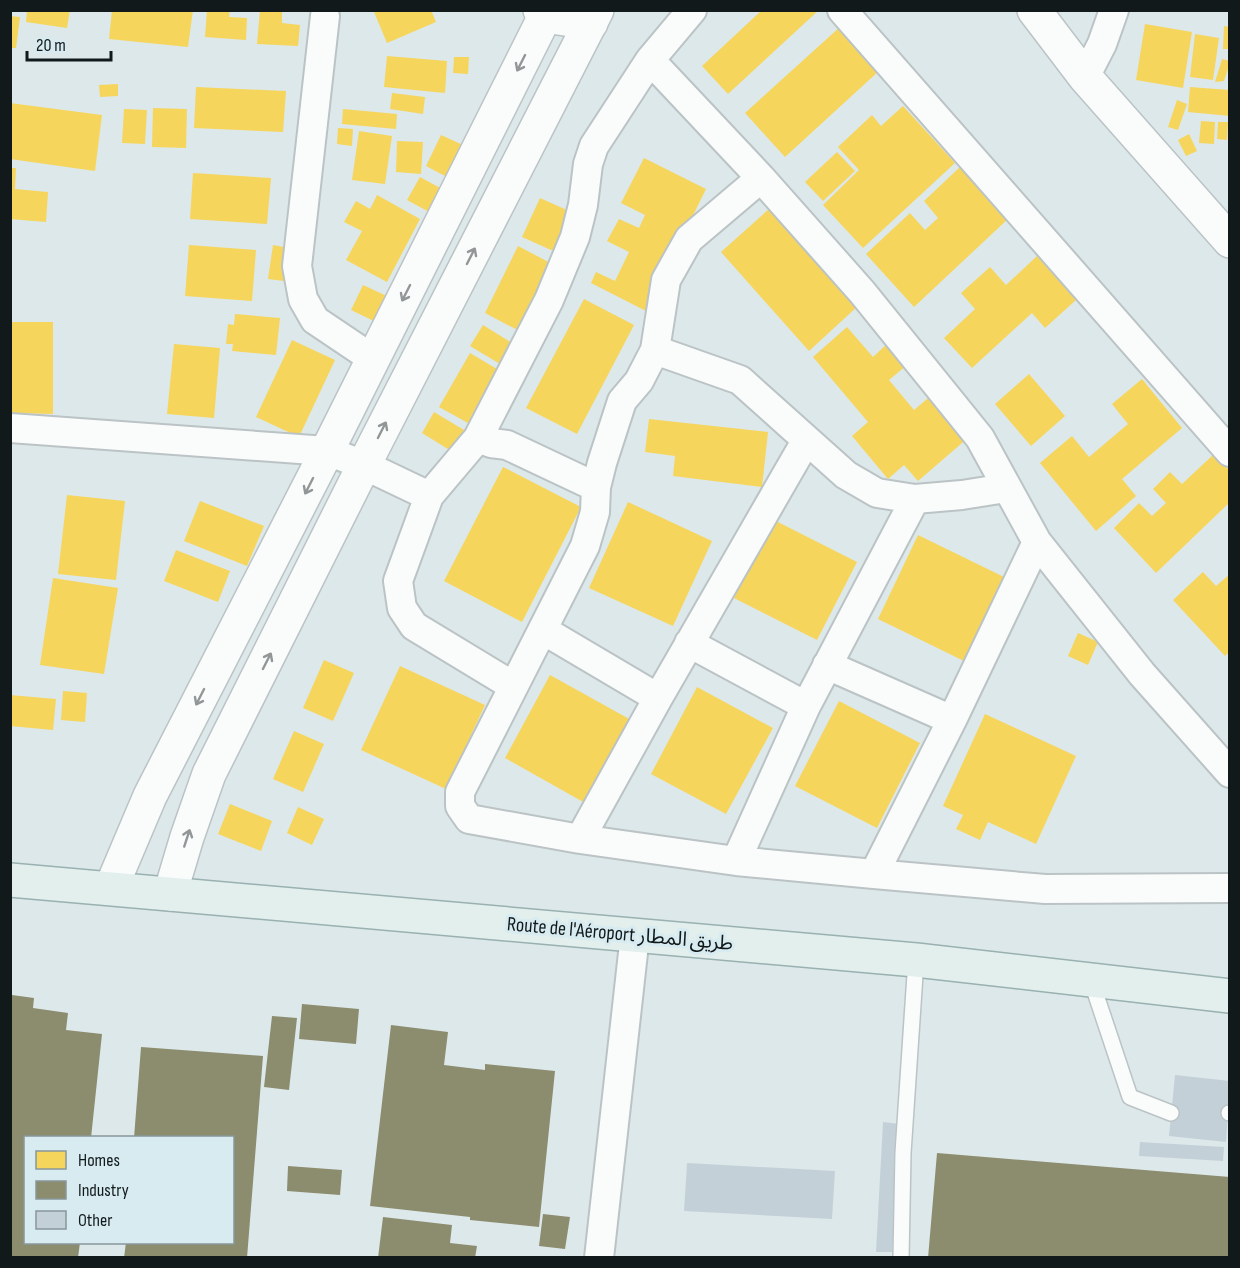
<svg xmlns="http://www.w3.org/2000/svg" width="1240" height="1268" viewBox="0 0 1240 1268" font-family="'Sofia Sans Condensed','Noto Sans Arabic',sans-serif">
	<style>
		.homes { fill: #f6d55c }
		.industry { fill: #8c8c6e }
		.building { fill: #c4d0d8 }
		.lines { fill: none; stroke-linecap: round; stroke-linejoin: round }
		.service-casing { stroke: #bbc3c5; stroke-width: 18 }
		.minor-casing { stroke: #bbc3c5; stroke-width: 32 }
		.tertiary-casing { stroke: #bbc3c5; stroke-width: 36 }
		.secondary-casing { stroke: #bbc3c5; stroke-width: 36 }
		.primary-casing { stroke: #99b1b0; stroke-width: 36 }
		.service { stroke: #fafcfc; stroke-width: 15 }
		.minor { stroke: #fafcfc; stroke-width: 28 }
		.tertiary { stroke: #fafcfc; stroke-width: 33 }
		.secondary { stroke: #fafcfc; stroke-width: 33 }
		.primary { stroke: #e2efed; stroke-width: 33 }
		.oneway { stroke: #929697 }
		.labels { text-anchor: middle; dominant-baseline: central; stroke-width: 6; stroke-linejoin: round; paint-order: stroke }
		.street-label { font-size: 20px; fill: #12191b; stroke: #d7ebf0 }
	</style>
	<rect width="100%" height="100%" fill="#dde8ea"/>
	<!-- homes -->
	<path class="homes" d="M27,10H70L67,28L26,22Z
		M112,10H193L188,47L109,39Z
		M207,10H230L229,17L247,18L246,40L205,37Z
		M260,10H282V23L300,25L298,46L257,44Z
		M377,10H431L436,22L387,43L374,12Z
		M762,10H819L728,94L702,66Z
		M10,16L20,17L16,48H10Z
		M1145,24L1192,32L1183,88L1136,80Z
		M841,26L880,70L785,157L745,113Z
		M1224,26L1230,27V49H1223Z
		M1195,34L1219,38L1213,80L1190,77Z
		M387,56L447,61L445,93L384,87Z
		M454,57H469L468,74L453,73Z
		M1222,59L1230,61V63L1224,81L1215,82Z
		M118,84V96L100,97L99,85Z
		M196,87L286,91L283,132L194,128Z
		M1190,87L1230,90V116L1188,112Z
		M392,93L425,97L423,114L390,109Z
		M1177,100L1187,104L1178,130L1168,127Z
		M10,103L102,115L95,171L10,159Z
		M903,106L955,163L863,248L823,205L859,170L838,147L872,115L881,126Z
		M153,108L187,109L186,148L152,147Z
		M124,109L147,110L145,144L122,143Z
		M343,109L397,114L396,129L342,124Z
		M1201,121L1215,122L1214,144L1199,143Z
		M1218,122H1228L1227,140L1217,139Z
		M338,128L353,129L352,146L337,144Z
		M359,131L392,136L385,184L352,180Z
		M1189,134L1197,151L1186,156L1178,140Z
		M441,135L463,145L447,177L426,166Z
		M397,141L423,142L421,174L396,172Z
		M837,152L855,171L823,201L805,182Z
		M644,158L706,189L646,311L591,283L596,272L615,281L629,252L607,241L619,219L639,228L645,215L621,203Z
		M961,166L1009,218L914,307L866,254L910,213L925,230L938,218L924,201Z
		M10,168H16L15,189L48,192L46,222L10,219Z
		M193,173L271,178L267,224L190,219Z
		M420,177L444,190L431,213L407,200Z
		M377,195L420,219L387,282L346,260L362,231L344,222L356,201L370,209Z
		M540,198L578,215L560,254L522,237Z
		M770,208L858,306L809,351L721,252Z
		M189,245L256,250L252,301L185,296Z
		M273,245L289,248L284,281L268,279Z
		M518,246L558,267L525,334L485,313Z
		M1037,256L1076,300L1045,328L1032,313L972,368L944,338L975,309L961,293L990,267L1006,285Z
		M363,285L391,298L378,323L351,310Z
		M584,299L634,325L577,434L526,408Z
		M235,314L280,318L276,355L232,351L233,344H226L228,324L234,325Z
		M10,322H53V414L10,413Z
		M483,325L517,346L505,367L470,346Z
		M847,327L873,357L888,343L907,365L889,380L914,410L933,394L969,437L918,481L904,465L888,479L852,436L868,422L813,357Z
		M292,340L335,360L299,437L256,417Z
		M174,344L220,348L214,418L167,414Z
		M470,353L507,375L477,428L439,407Z
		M1029,374L1065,416L1031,446L995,404Z
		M1142,379L1182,428L1122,479L1136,496L1096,531L1040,463L1072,436L1089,457L1128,424L1112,404Z
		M434,412L469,433L456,454L422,433Z
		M649,419L768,432L762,487L673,476L675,456L645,452Z
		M1214,454L1230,471V502L1156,573L1114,528L1139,503L1152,516L1166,503L1153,489L1170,472L1182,484Z
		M503,467L581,507L522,622L444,581Z
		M67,495L125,501L116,580L58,574Z
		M200,501L264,526L247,566L184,541Z
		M628,502L712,541L673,626L589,588Z
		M774,520L857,562L817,640L734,598Z
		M918,535L1004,577L964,661L878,619Z
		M176,550L230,571L218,602L164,581Z
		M1203,572L1216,586L1230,574V651L1225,656L1173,600Z
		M53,578L118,588L104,674L40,665Z
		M1078,633L1098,642L1088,665L1068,656Z
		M324,660L354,673L333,721L303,708Z
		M400,666L485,705L446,789L361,750Z
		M550,675L631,720L585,803L505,758Z
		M697,687L773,728L726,814L651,774Z
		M63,691L87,693L85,722L61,720Z
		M10,695L56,699L53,730L10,726Z
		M839,701L920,743L877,828L795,786Z
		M985,714L1076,756L1036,844L988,822L980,840L956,829L963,815L943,806Z
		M294,731L324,744L303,792L273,779Z
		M230,804L272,821L261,851L218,834Z
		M298,807L324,819L312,845L287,833Z"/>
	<!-- industry -->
	<path class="industry" d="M12,995L34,998L33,1008L68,1013L66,1030L102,1034L91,1138H26V1242H80L78,1258H10V1009Z
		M302,1004L359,1009L356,1044L299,1039Z
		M272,1016L297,1018L289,1090L264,1087Z
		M391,1025L448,1032L444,1065L485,1070V1064L555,1071L539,1227L470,1220V1217L370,1206Z
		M141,1047L263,1056L247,1258H124L126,1242H232V1138H134Z
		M937,1153L1230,1177V1258H928Z
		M288,1166L342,1170L340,1195L287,1191Z
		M543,1214L570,1217L565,1249L539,1246Z
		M383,1217L452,1225L450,1243L477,1246L475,1258H378Z"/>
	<!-- building -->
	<path class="building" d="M1175,1075L1230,1081L1226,1142L1169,1136Z
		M883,1122L900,1124L892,1252H876Z
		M1140,1142L1224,1147L1223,1161L1139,1156Z
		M687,1163L835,1171L832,1219L684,1211Z"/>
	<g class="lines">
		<defs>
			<path id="service" d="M1091,980L1130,1097L1171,1113
				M1229,1113H1230
				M901,1258L903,1153L916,960"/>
			<path id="minor" d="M842,10L1230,452
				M325,16L297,266L303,299L315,320L373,359
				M650,60L692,10
				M1085,77L1102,44L1114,10
				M655,350L666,280L689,239L761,178
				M10,428L327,451L364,465L429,496L478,438L491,443L507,445L596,487
				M478,438L549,300L575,237L583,205L588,164L594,146L650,60L761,178L862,292L980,438L1037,542L1142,674L1230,773
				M1006,488L962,495L915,499L877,493L846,475L740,380L655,350L639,381L622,401L602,463L596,487L595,512L585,546L460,792V806L469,819L580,839L736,861L874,874L1045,889L1230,888
				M429,496L398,581L402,608L414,626L513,686
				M543,630L658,698
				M689,643L806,706
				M827,665L952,720
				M580,839L658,698L806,441
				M736,861L806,706L915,499
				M874,874L952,720L1037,542
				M599,1258L635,935"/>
			<path id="tertiary" d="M540,10L545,16L591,23L586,10
				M1034,10L1085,77L1230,241"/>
			<path id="secondary" d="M111,888L150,796L327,451L548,10
				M170,894L187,837L209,774L364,465L597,10"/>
			<path id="primary" d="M10,880L916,960L1230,996"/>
		</defs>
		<!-- service casing -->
		<use href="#service" class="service-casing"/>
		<!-- minor casing -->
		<use href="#minor" class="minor-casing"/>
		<!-- tertiary casing -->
		<use href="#tertiary" class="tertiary-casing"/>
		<!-- secondary casing -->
		<use href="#secondary" class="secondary-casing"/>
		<!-- primary casing -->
		<use href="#primary" class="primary-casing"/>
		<!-- service -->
		<use href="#service" class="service"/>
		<!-- minor -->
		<use href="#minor" class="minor"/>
		<!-- tertiary -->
		<use href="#tertiary" class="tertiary"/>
		<!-- secondary -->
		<use href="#secondary" class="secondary"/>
		<!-- primary -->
		<use href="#primary" class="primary"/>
	</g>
	<!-- one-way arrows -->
	<defs><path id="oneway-shaft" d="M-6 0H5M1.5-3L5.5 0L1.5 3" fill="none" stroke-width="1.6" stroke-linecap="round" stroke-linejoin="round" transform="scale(1.5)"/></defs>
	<g class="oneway">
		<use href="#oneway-shaft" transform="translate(521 63) rotate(117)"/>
		<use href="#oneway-shaft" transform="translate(471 256) rotate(-63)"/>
		<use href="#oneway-shaft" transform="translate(406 293) rotate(117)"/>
		<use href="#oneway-shaft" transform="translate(382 430) rotate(-63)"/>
		<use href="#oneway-shaft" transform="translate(309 486) rotate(117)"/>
		<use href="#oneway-shaft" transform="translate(267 661) rotate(-63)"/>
		<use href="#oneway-shaft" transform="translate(200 697) rotate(117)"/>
		<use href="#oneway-shaft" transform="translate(187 838) rotate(-72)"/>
	</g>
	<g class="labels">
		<!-- street labels -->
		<g class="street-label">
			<text transform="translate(620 934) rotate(5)">Route de l'Aéroport طريق المطار</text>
		</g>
	</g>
	<!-- border -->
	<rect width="1240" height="1268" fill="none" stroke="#12191b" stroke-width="24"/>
	<!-- legend -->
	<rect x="24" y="1136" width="210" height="108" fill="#d7ebf0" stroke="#88979b" stroke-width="1.5"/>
	<rect x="36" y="1151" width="30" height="18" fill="#f6d55c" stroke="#88979b" stroke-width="1.5"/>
	<text x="78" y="1166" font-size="18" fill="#12191b">Homes</text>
	<rect x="36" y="1181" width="30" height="18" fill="#8c8c6e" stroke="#88979b" stroke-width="1.5"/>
	<text x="78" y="1196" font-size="18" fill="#12191b">Industry</text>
	<rect x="36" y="1211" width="30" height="18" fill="#c4d0d8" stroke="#88979b" stroke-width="1.5"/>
	<text x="78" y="1226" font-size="18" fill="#12191b">Other</text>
	<!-- scale -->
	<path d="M27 51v9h84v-9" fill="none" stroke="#12191b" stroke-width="3"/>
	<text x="36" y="51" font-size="18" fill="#12191b" stroke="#d7ebf0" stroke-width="4.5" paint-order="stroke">20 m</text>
</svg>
